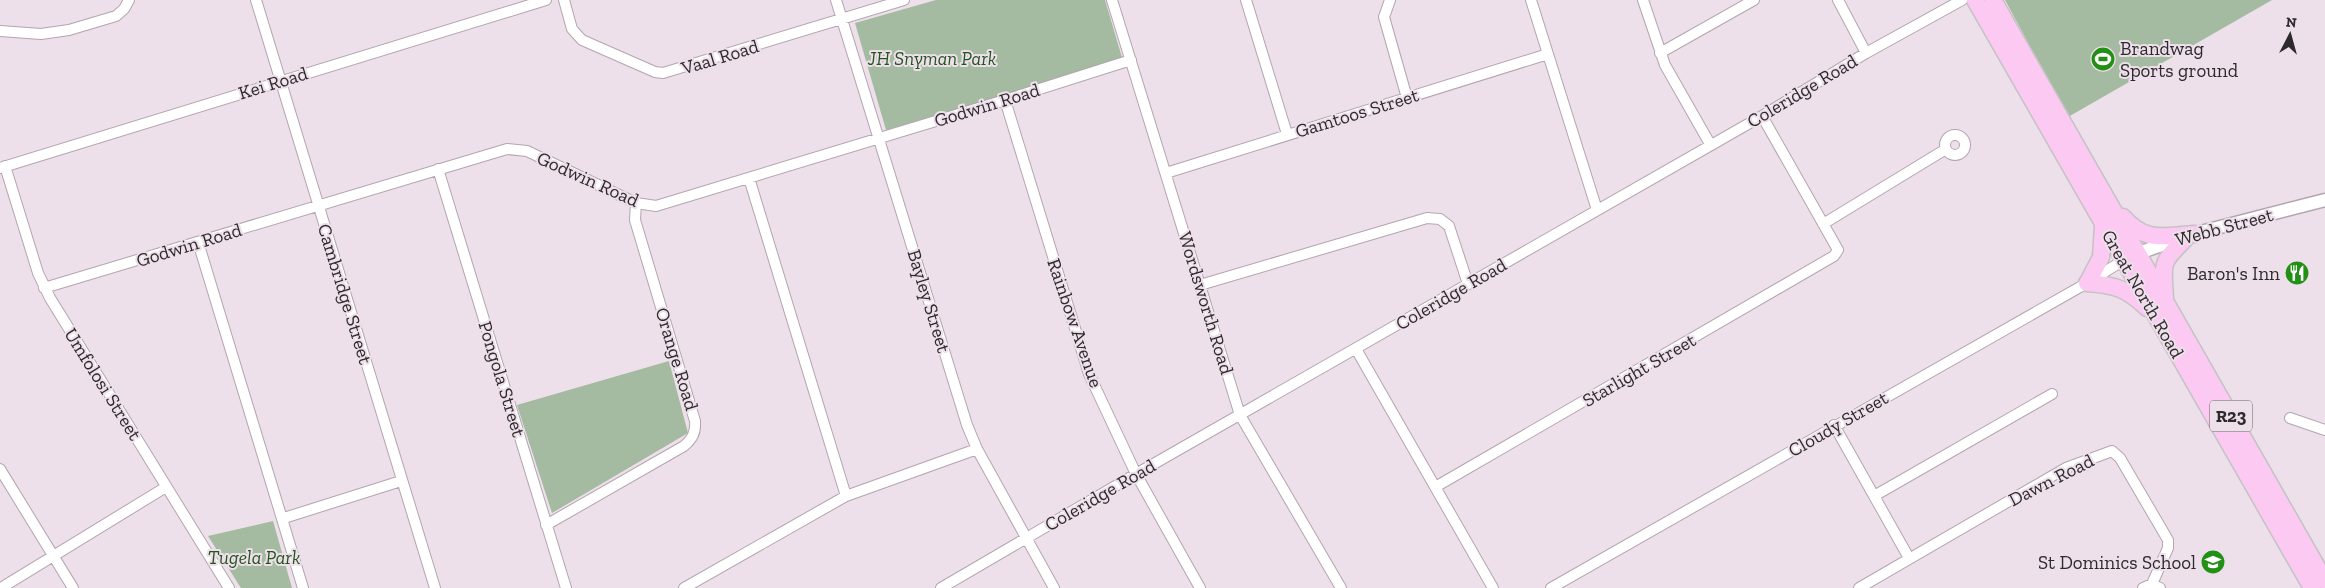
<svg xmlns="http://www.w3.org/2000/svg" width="2325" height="588" viewBox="0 0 2325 588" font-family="'Zilla Slab',serif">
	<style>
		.green { fill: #a4baa1 }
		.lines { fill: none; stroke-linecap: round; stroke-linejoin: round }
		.minor-casing { stroke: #b2a5af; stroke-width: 12 }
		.tertiary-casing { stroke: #b2a5af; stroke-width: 15 }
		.primary-casing { stroke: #c4c3c4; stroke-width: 19 }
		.minor { stroke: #fff; stroke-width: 10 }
		.tertiary { stroke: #fff; stroke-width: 12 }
		.primary { stroke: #fbc9f1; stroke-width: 16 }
		.labels { text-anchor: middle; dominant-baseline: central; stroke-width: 4; stroke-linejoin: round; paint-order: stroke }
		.shield { fill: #ede0ea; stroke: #676066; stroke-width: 1 }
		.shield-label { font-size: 18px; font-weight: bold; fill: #2e292d }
		.poi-label { font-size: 19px; fill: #2e292d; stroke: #ede0ea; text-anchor: end }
		.street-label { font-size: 19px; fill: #2e292d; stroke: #ede0ea }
		.park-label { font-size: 19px; font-style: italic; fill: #23541e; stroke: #ede0ea }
	</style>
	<rect width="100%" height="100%" fill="#ede0ea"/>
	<!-- green -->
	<path class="green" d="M936,0H1105L1123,61L886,130L855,23Z
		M2005,0H2272L2068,117Z
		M669,361L688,433L552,513L517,405Z
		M273,521L292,588H241L208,536Z"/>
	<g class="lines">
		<defs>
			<path id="minor" d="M256,0L435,588
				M564,0L572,29L582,40L655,72L663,73L904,0
				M836,0L967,425L977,449L1054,588
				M1112,0L1240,415L1341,588
				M1246,0L1287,134
				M1390,0L1384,17L1407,98
				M1531,0L1597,210
				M1643,0L1665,65L1710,144
				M1838,0L1866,53
				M0,31L41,34L69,30L116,16L124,9L129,0
				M1660,53L1754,0
				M1005,100L1089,374L1136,474L1200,588
				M1945 145a10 10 0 1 1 20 0a10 10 0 1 1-20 0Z
				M5,166L38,273L50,298L229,588
				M0,168L546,0
				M438,169L566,588
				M1166,173L1548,54
				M749,178L846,496
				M1823,224L1946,149
				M198,242L303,588
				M1200,285L1427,218L1440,219L1449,226L1468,284
				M44,288L507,149L527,151L636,203L656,206L1005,100L1131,60
				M1356,349L1493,588
				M2290,418L2325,430
				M1834,425L1909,558
				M0,469L73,588
				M1437,486L1834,256L1838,250L1762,116
				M1874,496L2052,394
				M284,518L401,481
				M546,525L684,446C692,439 696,433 695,421L635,220L636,203
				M1,588L166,487
				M684,588L846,496L977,449
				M941,588L1136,474L1762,116L1866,53L1962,0
				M1551,588L2087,283L2124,260
				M1859,588L2066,468L2112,451L2120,458L2168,540V548L2152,584
				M2143,588L2152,584L2160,588"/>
			<path id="tertiary" d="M2131,256L2189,235L2325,200"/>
			<path id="primary" d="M1975,0L2312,588
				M1993,0L2325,581
				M2123,217C2146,243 2163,236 2194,234
				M2088,282L2101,257L2103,225
				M2087,283C2115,285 2126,288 2147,308
				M2165,298C2162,258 2162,263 2189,235"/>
		</defs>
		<!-- minor casing -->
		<use href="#minor" class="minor-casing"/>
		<!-- tertiary casing -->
		<use href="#tertiary" class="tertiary-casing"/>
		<!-- primary casing -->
		<use href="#primary" class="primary-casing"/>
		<!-- minor -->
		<use href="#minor" class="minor"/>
		<!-- tertiary -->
		<use href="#tertiary" class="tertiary"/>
		<!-- primary -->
		<use href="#primary" class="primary"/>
	</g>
	<!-- icons -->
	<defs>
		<symbol id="stadium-disc" viewBox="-11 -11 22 22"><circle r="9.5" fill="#228f15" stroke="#ede0ea"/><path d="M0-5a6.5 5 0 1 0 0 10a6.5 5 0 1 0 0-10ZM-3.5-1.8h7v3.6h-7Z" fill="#fff"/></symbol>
		<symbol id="restaurant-disc" viewBox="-11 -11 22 22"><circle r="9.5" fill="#228f15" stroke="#ede0ea"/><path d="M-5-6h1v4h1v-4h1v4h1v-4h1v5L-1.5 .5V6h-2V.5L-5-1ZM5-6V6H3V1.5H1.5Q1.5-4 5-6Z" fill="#fff"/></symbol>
		<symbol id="school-disc" viewBox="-11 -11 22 22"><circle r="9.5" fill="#228f15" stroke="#ede0ea"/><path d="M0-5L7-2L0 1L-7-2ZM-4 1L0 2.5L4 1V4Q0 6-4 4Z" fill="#fff"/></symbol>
	</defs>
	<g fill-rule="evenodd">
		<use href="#stadium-disc" x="2089" y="45" width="28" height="28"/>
		<use href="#restaurant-disc" x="2283" y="259" width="28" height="28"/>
		<use href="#school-disc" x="2199" y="548" width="28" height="28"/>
	</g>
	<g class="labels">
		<!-- shield labels -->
		<rect class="shield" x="2210" y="400.5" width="42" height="31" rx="4"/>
		<g class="shield-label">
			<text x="2231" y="416">R23</text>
		</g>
		<!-- poi labels -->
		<g class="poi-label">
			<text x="2120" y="48" text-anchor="start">Brandwag<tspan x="2120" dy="22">Sports ground</tspan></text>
			<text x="2280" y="273">Baron's Inn</text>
			<text x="2196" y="562">St Dominics School</text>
		</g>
		<!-- street labels -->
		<g class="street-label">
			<text transform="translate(720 57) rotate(-17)">Vaal Road</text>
			<text transform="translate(273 83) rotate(-17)">Kei Road</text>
			<text transform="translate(1802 91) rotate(-31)">Coleridge Road</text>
			<text transform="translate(987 105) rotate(-17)">Godwin Road</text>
			<text transform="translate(1357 113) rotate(-17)">Gamtoos Street</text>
			<text transform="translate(588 179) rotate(24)">Godwin Road</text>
			<text transform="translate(2224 227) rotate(-15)">Webb Street</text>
			<text transform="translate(189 245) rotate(-17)">Godwin Road</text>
			<text transform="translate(345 294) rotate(73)">Cambridge Street</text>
			<text transform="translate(1451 294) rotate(-30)">Coleridge Road</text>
			<text transform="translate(2143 294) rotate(60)">Great North Road</text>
			<text transform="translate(929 301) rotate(73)">Bayley Street</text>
			<text transform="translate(1206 303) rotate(73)">Wordsworth Road</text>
			<text transform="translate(1075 323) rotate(71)">Rainbow Avenue</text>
			<text transform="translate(677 359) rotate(73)">Orange Road</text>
			<text transform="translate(1639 370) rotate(-30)">Starlight Street</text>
			<text transform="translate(502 379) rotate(73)">Pongola Street</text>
			<text transform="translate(103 384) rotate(58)">Umfolosi Street</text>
			<text transform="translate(1838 424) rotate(-30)">Cloudy Street</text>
			<text transform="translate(2051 480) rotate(-27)">Dawn Road</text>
			<text transform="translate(1100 495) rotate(-30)">Coleridge Road</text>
		</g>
		<!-- park labels -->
		<g class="park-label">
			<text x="932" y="58">JH Snyman Park</text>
			<text x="254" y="557">Tugela Park</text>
		</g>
	</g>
	<!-- north arrow -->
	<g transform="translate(2290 35) rotate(6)" stroke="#ede0ea" stroke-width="4" paint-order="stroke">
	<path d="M0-4L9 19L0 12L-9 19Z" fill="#2e292d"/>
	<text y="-8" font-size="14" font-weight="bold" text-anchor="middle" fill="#2e292d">N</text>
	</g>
</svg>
